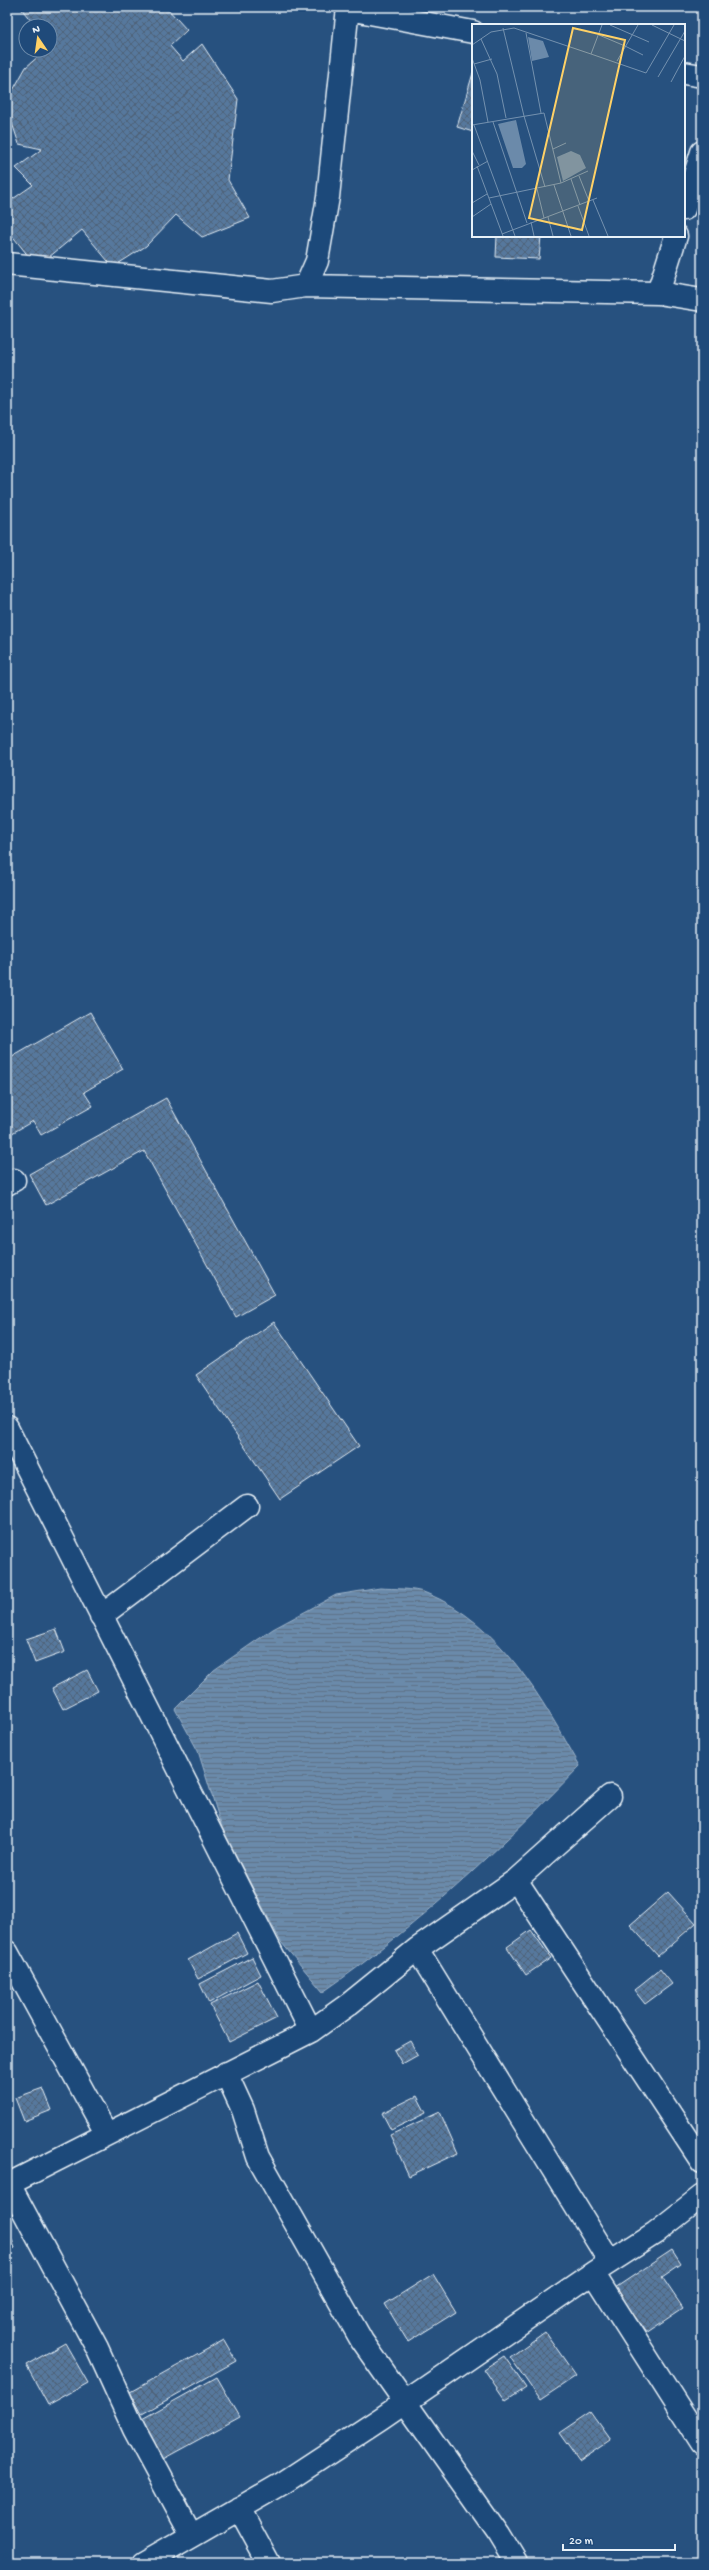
<svg xmlns="http://www.w3.org/2000/svg" width="709" height="2570" viewBox="0 0 709 2570" font-family="'Gochi Hand',sans-serif">
	<style>
		.water { fill: url(#water-rules); stroke: #9db3c9 }
		.building { fill: url(#building-cross-hatch); stroke: #e8f1f8 }
		.lines { fill: none; stroke-linecap: round; stroke-linejoin: round }
		.minor-casing { stroke: #e8f1f8; stroke-width: 25 }
		.minor { stroke: #1f4a7a; stroke-width: 22 }
		.inset-road { fill: none; stroke: #7491af; stroke-width: 1 }
		.view { fill: #ffd166; fill-opacity: 0.15; stroke: #ffd166; stroke-width: 2 }
		.inset-edge { fill: none; stroke: #e8f1f8; stroke-width: 2 }
	</style>
	<defs>
		<pattern id="water-rules" width="6" height="5" patternUnits="userSpaceOnUse"><rect width="6" height="5" fill="#6b8aaa"/><path d="M0 2.5h6" fill="none" stroke="#5e7388"/></pattern>
		<pattern id="building-cross-hatch" width="8" height="8" patternUnits="userSpaceOnUse"><rect width="8" height="8" fill="#57789d"/><path d="M0 0l8 8M0 8l8-8" fill="none" stroke="#4f6278"/></pattern>
	</defs>
	<rect width="100%" height="100%" fill="#27517f"/>
	<filter id="ink" filterUnits="userSpaceOnUse"><feTurbulence type="fractalNoise" baseFrequency=".025" numOctaves="2"/><feDisplacementMap in="SourceGraphic" scale="8" xChannelSelector="R" yChannelSelector="G"/><feConvolveMatrix kernelMatrix="1 2 1 2 8 2 1 2 1" color-interpolation-filters="sRGB"/></filter>
	<g filter="url(#ink)">
		<!-- water -->
		<path class="water" d="M380,1588C394,1589 413,1588 426,1593C501,1623 542,1699 580,1766C501,1848 417,1927 323,1992L281,1942L223,1831L198,1751L175,1709L214,1670L273,1629L336,1595Z"/>
		<!-- building -->
		<path class="building" d="M20,7H166L187,30L170,46L183,61L202,44L238,99L228,180L250,218L202,237L176,215L146,246L113,267L82,230L37,267L7,229V203L33,185L16,168L42,149L19,144L7,108V101L26,67L46,50H50V26H35Z
			M473,73V132L457,127Z
			M497,236H541L539,259L496,257Z
			M90,1012L123,1069L84,1092L93,1106L41,1135L33,1121L7,1136V1060Z
			M166,1098L275,1295L236,1317L144,1151L46,1205L29,1174Z
			M274,1322L359,1446L280,1499L196,1375Z
			M56,1629L65,1652L35,1663L26,1639Z
			M87,1670L98,1691L63,1709L52,1688Z
			M668,1892L696,1923L658,1956L630,1925Z
			M531,1930L551,1958L526,1975L507,1947Z
			M237,1933L247,1953L198,1979L188,1960Z
			M252,1957L261,1975L209,2003L200,1984Z
			M660,1969L672,1984L645,2004L634,1990Z
			M258,1981L277,2018L229,2042L210,2005Z
			M410,2041L418,2055L402,2064L394,2050Z
			M43,2088L52,2110L24,2121L15,2098Z
			M417,2096L426,2113L391,2130L382,2113Z
			M440,2112L458,2153L409,2176L390,2135Z
			M7,2226L15,2248L7,2251Z
			M672,2250L681,2264L662,2277L683,2308L646,2333L615,2288Z
			M433,2274L456,2312L408,2342L385,2304Z
			M545,2332L576,2376L540,2400L510,2357Z
			M224,2340L236,2361L142,2414L130,2392Z
			M65,2343L88,2383L48,2405L26,2365Z
			M504,2356L526,2388L506,2401L484,2369Z
			M217,2377L240,2417L163,2459L142,2419Z
			M590,2412L610,2440L579,2461L559,2433Z"/>
		<g class="lines">
			<defs>
				<path id="minor" d="M348,9L473,32
					M684,73L702,76
					M684,209L702,152
					M7,264L272,291L306,286L317,261L328,197L348,7
					M306,286L658,293L702,300
					M658,293L676,236
					M7,1184L14,1180
					M7,1428L311,2031
					M101,1616L247,1506
					M516,1880L702,2162
					M417,1949L610,2262
					M7,1952L106,2133
					M226,2073L243,2110L258,2157L362,2341L499,2535L516,2563
					M9,2184L97,2348L134,2429L191,2535
					M7,2185L311,2031L349,2004L417,1949L516,1880L610,1796
					M593,2273L702,2444
					M239,2508L269,2563
					M144,2563L283,2483L382,2418L593,2273L655,2233L702,2196"/>
			</defs>
			<!-- minor casing -->
			<use href="#minor" class="minor-casing"/>
			<!-- minor -->
			<use href="#minor" class="minor"/>
		</g>
	</g>
	<!-- overview -->
	<g transform="translate(472 24)">
		<rect width="213" height="213" fill="#27517f"/>
		<path d="M56,13L71,17L77,33L60,37ZM44,96L54,140L50,144H41L26,100ZM99,127L108,131L114,144L91,157L85,133Z" fill="#6b8aaa"/>
		<path class="inset-road" d="M138,1L177,18M180,1L213,17M31,4L52,92L73,163M54,9L69,89M127,11L153,22M9,15L25,50L34,94M0,21L19,8L42,4L119,30L130,1M153,22L171,31M119,30L174,49L202,1M0,34L8,56L16,98M145,37L166,1M2,40L20,35M186,53L213,7M199,58L213,32M21,98L55,199M0,101L72,89L89,159M2,101L43,212M81,125L94,119M0,127L7,141M5,142L31,212M0,146L16,137M107,152L117,177M99,155L108,181M82,161L99,212M65,165L72,194M17,174L89,159L116,147M121,176L136,212M0,179L15,170M106,182L117,212M0,193L19,180M76,193L81,212M59,198L62,212M30,210L125,174"/>
		<path class="view" d="M101,4L153,16L110,206L57,194Z"/>
		<rect width="213" height="213" class="inset-edge"/>
	</g>
	<!-- margin -->
	<rect width="709" height="2570" fill="none" stroke="#1f4a7a" stroke-width="24"/>
	<rect x="12" y="12" width="685" height="2546" fill="none" stroke="#e8f1f8" stroke-width="1.5" filter="url(#ink)"/>
	<!-- north arrow -->
	<g transform="translate(38 38) rotate(347)"><circle r="19" fill="#1f4a7a" stroke="#6f8dac"/>
	<path d="M0-3L7 15L0 10L-7 15Z" fill="#ffd166"/>
	<text y="-6" font-size="11" font-weight="bold" text-anchor="middle" fill="#e8f1f8">N</text>
	</g>
	<!-- scale -->
	<path d="M563 2544v6h112v-6" fill="none" stroke="#e8f1f8" stroke-width="2"/>
	<text x="569" y="2544" font-size="12" fill="#e8f1f8" stroke="#1f4a7a" stroke-width="3" paint-order="stroke">20 m</text>
</svg>
